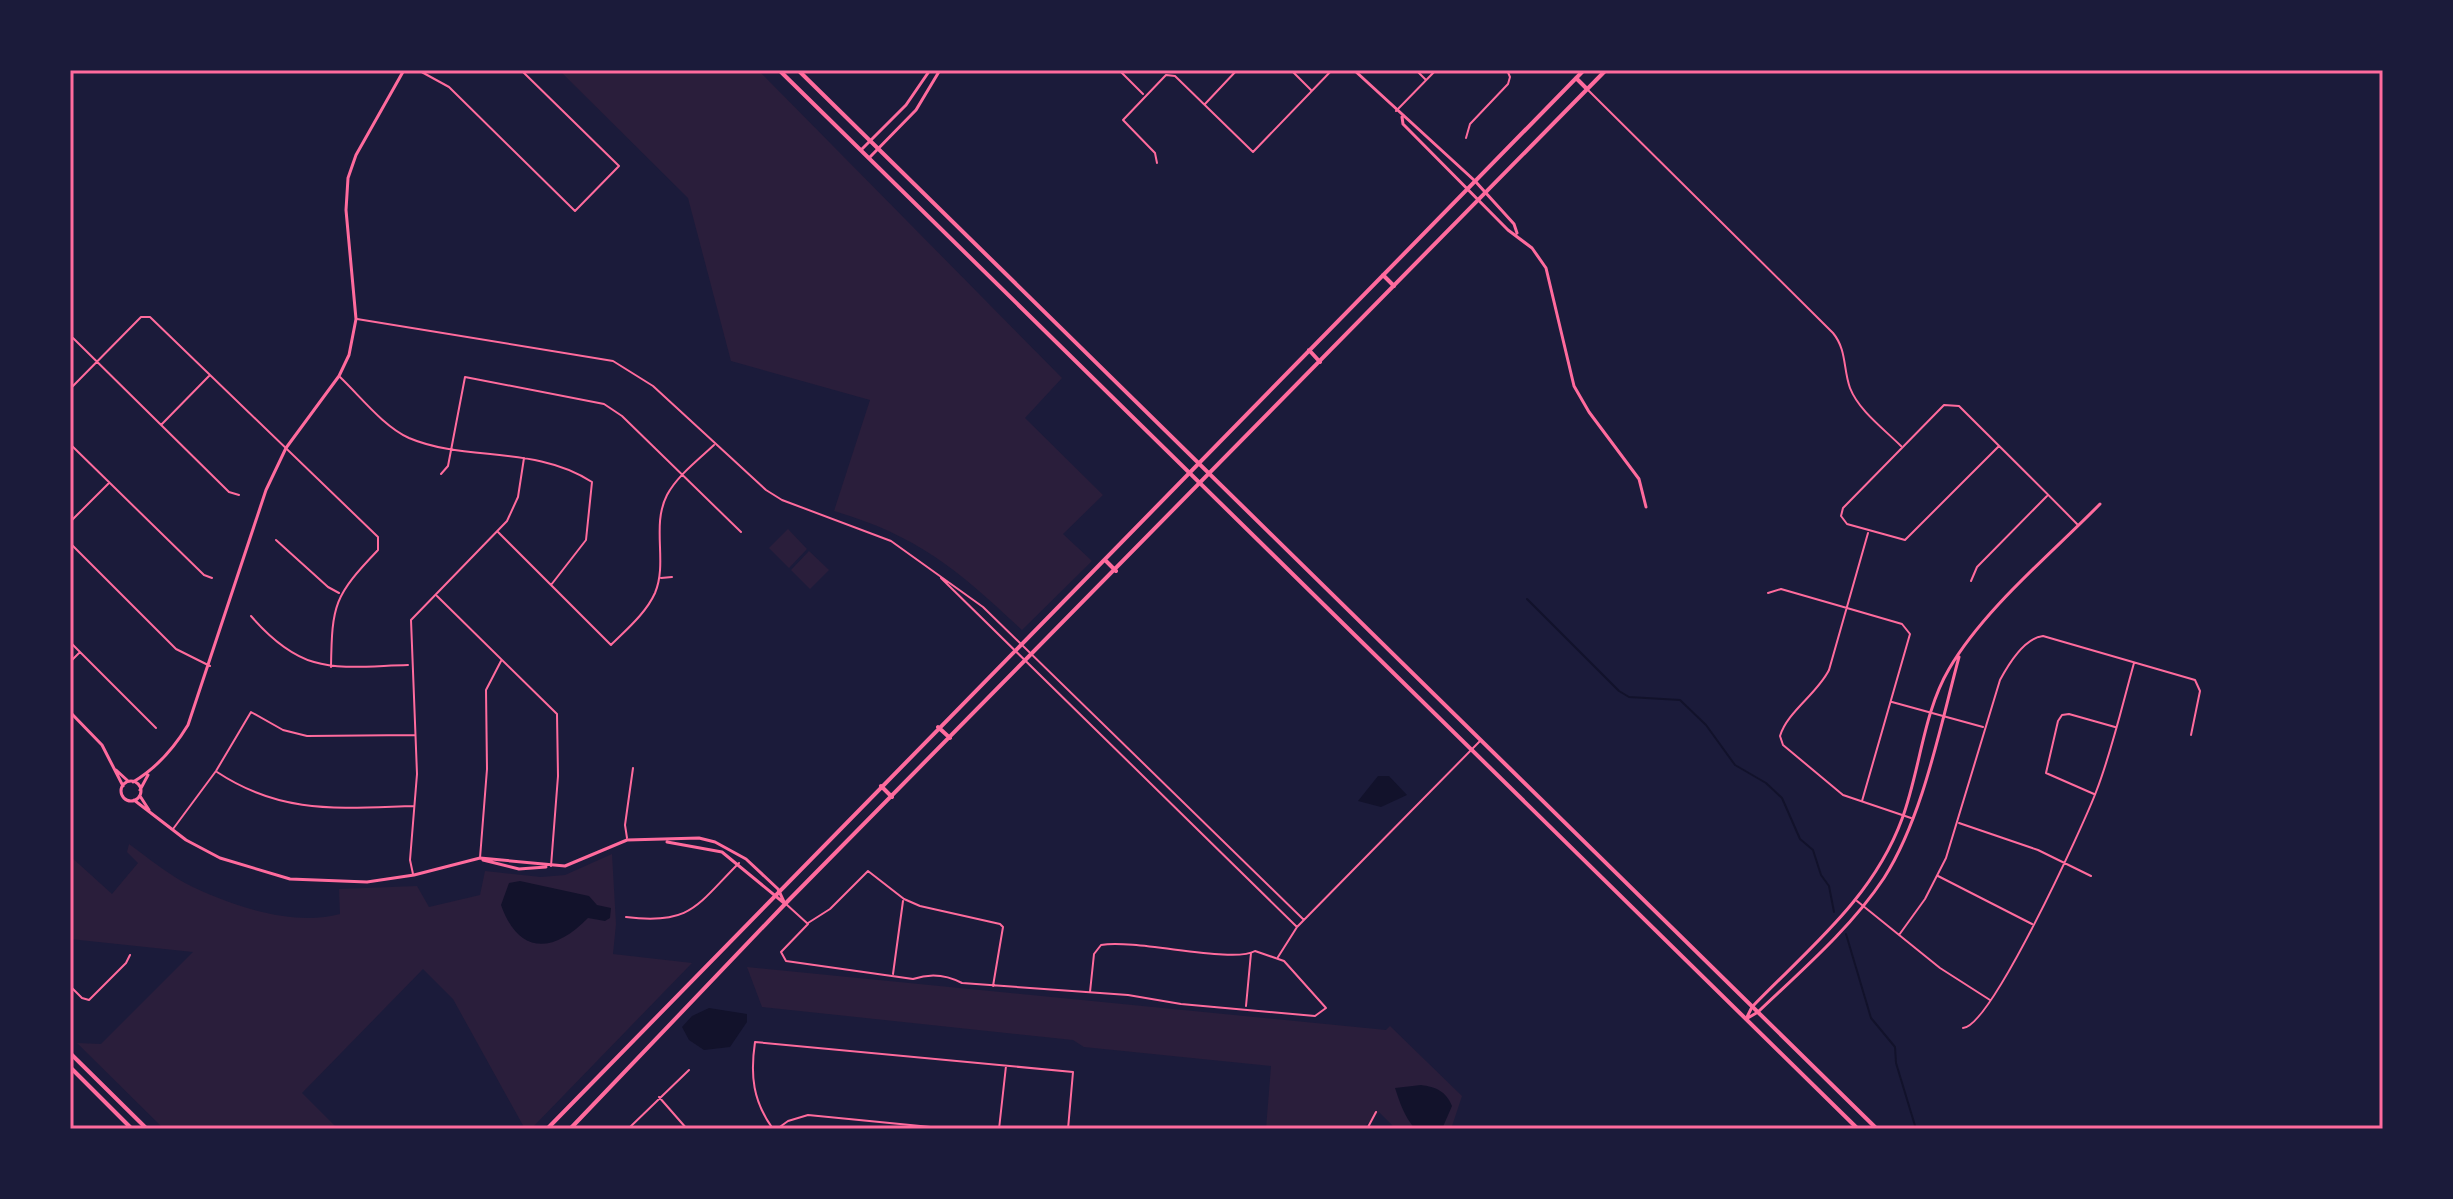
<svg xmlns="http://www.w3.org/2000/svg" width="2453" height="1199" viewBox="0 0 2453 1199" font-family="Figtree,sans-serif">
	<style>
		.green { fill: #2a1e3b }
		.water { fill: #12122b }
		.lines { fill: none; stroke-linecap: round; stroke-linejoin: round }
		.stream { stroke: #12122b; stroke-width: 2 }
		.minor { stroke: #ff6b9d; stroke-width: 2 }
		.tertiary { stroke: #ff6b9d; stroke-width: 3 }
		.secondary { stroke: #ff6b9d; stroke-width: 4 }
		.trunk { stroke: #ff6b9d; stroke-width: 4 }
		.neatline { fill: none; stroke: #ff6b9d; stroke-width: 3 }
	</style>
	<rect width="100%" height="100%" fill="#1b1b3a"/>
	<!-- green -->
	<path class="green" d="M559,70H758L1062,378L1025,418L1103,495L1063,534L1092,561L1022,630C959,571 919,536 834,511L870,400L731,361L688,198Z
		M788,529L807,549L789,568L769,548Z
		M809,551L829,570L810,589L791,570Z
		M129,844C147,857 165,872 185,883C228,905 292,927 340,914L339,889L417,886L429,907L480,895L485,871L541,877L565,875L612,854L616,924L613,954L692,963L531,1129H525L453,999L423,969L302,1093L338,1129H164L77,1043L101,1044L193,952L70,939V856L112,894L138,863L127,852Z
		M747,967L1386,1030L1390,1026L1462,1096L1451,1129H1396L1379,1112L1362,1129H1266L1271,1066L1084,1047L1073,1040L762,1007Z"/>
	<!-- water -->
	<path class="water" d="M1378,776H1389L1407,795L1381,807L1358,801Z
		M520,881L589,896L597,905L611,908L610,918L605,921L588,918C554,953 519,956 501,905L509,883Z
		M709,1008L747,1014V1022L730,1047L704,1050L689,1040L682,1027L692,1016Z
		M1421,1085C1436,1087 1446,1091 1452,1106L1442,1129H1415C1404,1116 1400,1103 1395,1088Z"/>
	<g class="lines">
		<!-- stream -->
		<path class="stream" d="M1527,599L1619,691L1629,697L1680,700L1706,725L1735,765L1766,783L1782,798L1800,839L1813,850L1821,875L1829,886L1834,912
			M1846,934L1871,1018L1895,1047L1896,1063L1916,1129"/>
		<!-- minor -->
		<path class="minor" d="M418,70L449,87L575,211L619,166L521,70
			M1073,70H1074
			M1119,70L1143,94
			M1291,70L1311,90
			M1416,70L1425,79
			M1588,90L1833,333C1847,350 1843,369 1850,388C1859,411 1884,429 1901,446
			M1205,104L1237,70
			M1396,111L1436,70
			M1466,138L1470,124L1508,84L1510,77L1507,70
			M1157,163L1155,153L1123,120L1166,75L1175,76L1253,152L1332,70
			M357,319L613,361L653,386L766,490L782,500L891,541L983,607L1304,920
			M73,338L229,492L239,495
			M340,377C361,397 383,426 409,438C465,462 536,445 592,482L586,540L551,585
			M70,389L141,317H150L378,537V550C334,596 332,604 331,667
			M161,425L209,376
			M70,444L204,575L212,578
			M1999,446L1905,540L1847,524L1841,516L1843,508L1944,405L1959,406C1998,445 2038,484 2077,524
			M441,474L448,466L465,377L604,404L622,416L741,532
			M70,522L109,483
			M498,532L611,645C627,629 646,613 655,593C668,562 651,526 667,495C677,476 698,460 714,445
			M1868,533L1829,670C1817,694 1787,712 1780,736L1783,745L1843,795L1911,818
			M276,540L328,587L339,593
			M70,543L176,649L210,666
			M661,578L672,577
			M941,578L1297,927
			M1971,581L1977,567L2047,496
			M1768,593L1781,589L1847,608L1902,624L1910,634L1862,801
			M437,596L557,714L558,776L551,866
			M251,616C304,677 336,667 408,665
			M70,642L156,728
			M70,662L80,652
			M1892,702L1983,727
			M217,772C282,815 339,808 414,806
			M2094,794L2046,773L2058,721L2062,715L2069,714L2115,727
			M1959,823L2038,850L2091,876
			M173,829L216,771L251,712L283,730L307,736L415,735
			M627,838L625,825L633,768
			M480,858L487,769L486,690L501,661
			M413,874L410,860L417,774L411,620L507,521L518,497L524,458
			M1938,876L2032,924
			M1857,901L1940,968L1990,1000
			M786,904L808,924L781,952L786,961L913,979C930,973 947,975 962,983L1128,995L1181,1004L1315,1016L1326,1008L1284,961L1255,951C1233,964 1137,939 1101,945L1094,954L1090,992
			M626,917C691,925 696,906 739,863
			M808,923L830,909L868,871L904,899L920,906L1000,924L1003,927L993,986
			M1899,935L1925,899L1946,858L2000,680C2008,665 2024,638 2043,636L2195,680L2200,691L2191,735
			M1278,957L1297,927L1481,740
			M893,974L903,901
			M70,986L82,998L89,1000L126,963L130,955
			M1246,1006L1251,953
			M1963,1028C1991,1027 2083,826 2096,792C2112,751 2122,706 2134,663
			M659,1097L687,1129
			M628,1129L689,1070
			M773,1129C753,1101 750,1076 755,1042L1073,1072L1068,1129
			M777,1129L788,1121L808,1115L951,1129
			M999,1129L1006,1066
			M1367,1129L1376,1112"/>
		<!-- tertiary -->
		<path class="tertiary" d="M1354,70L1475,181L1514,224L1517,233
			M1402,117L1403,124L1508,230L1532,248L1546,268L1574,386L1589,412L1639,479L1646,507
			M861,150L906,105L930,70
			M869,158L916,110L940,70
			M70,712L102,745L123,786
			M116,770L128,781
			M121 791a10 10 0 1 1 20 0a10 10 0 1 1-20 0Z
			M133,782C157,768 174,748 188,725L266,490L286,448L339,376L349,355L356,319L346,210L348,178L356,155L404,70
			M140,790L148,775
			M140,796L149,810
			M134,800L186,840L220,858L290,879L367,882L414,875L480,858L565,866L627,840L699,838L715,842L746,859L778,889L785,904
			M667,842L722,852L784,903
			M483,860L519,869L546,867
			M1746,1019L1752,1007C1809,948 1873,898 1902,819C1920,771 1923,713 1949,669C1984,609 2051,554 2100,504
			M1746,1019L1758,1012C1801,971 1851,928 1884,878C1923,817 1940,727 1959,657"/>
		<!-- secondary -->
		<path class="secondary" d="M1576,78L1587,89
			M1383,275L1394,286
			M1309,350L1320,362
			M1105,560L1116,571
			M938,727L950,738
			M881,786L892,797
			M70,1053L147,1129
			M70,1067L132,1129
			M547,1129L1584,70
			M570,1129L785,904L1606,70"/>
		<!-- trunk -->
		<path class="trunk" d="M779,70L1858,1129
			M798,70L1877,1129"/>
	</g>
	<!-- border -->
	<rect width="2453" height="1199" fill="none" stroke="#1b1b3a" stroke-width="144"/>
	<rect x="72" y="72" width="2309" height="1055" class="neatline"/>
</svg>
